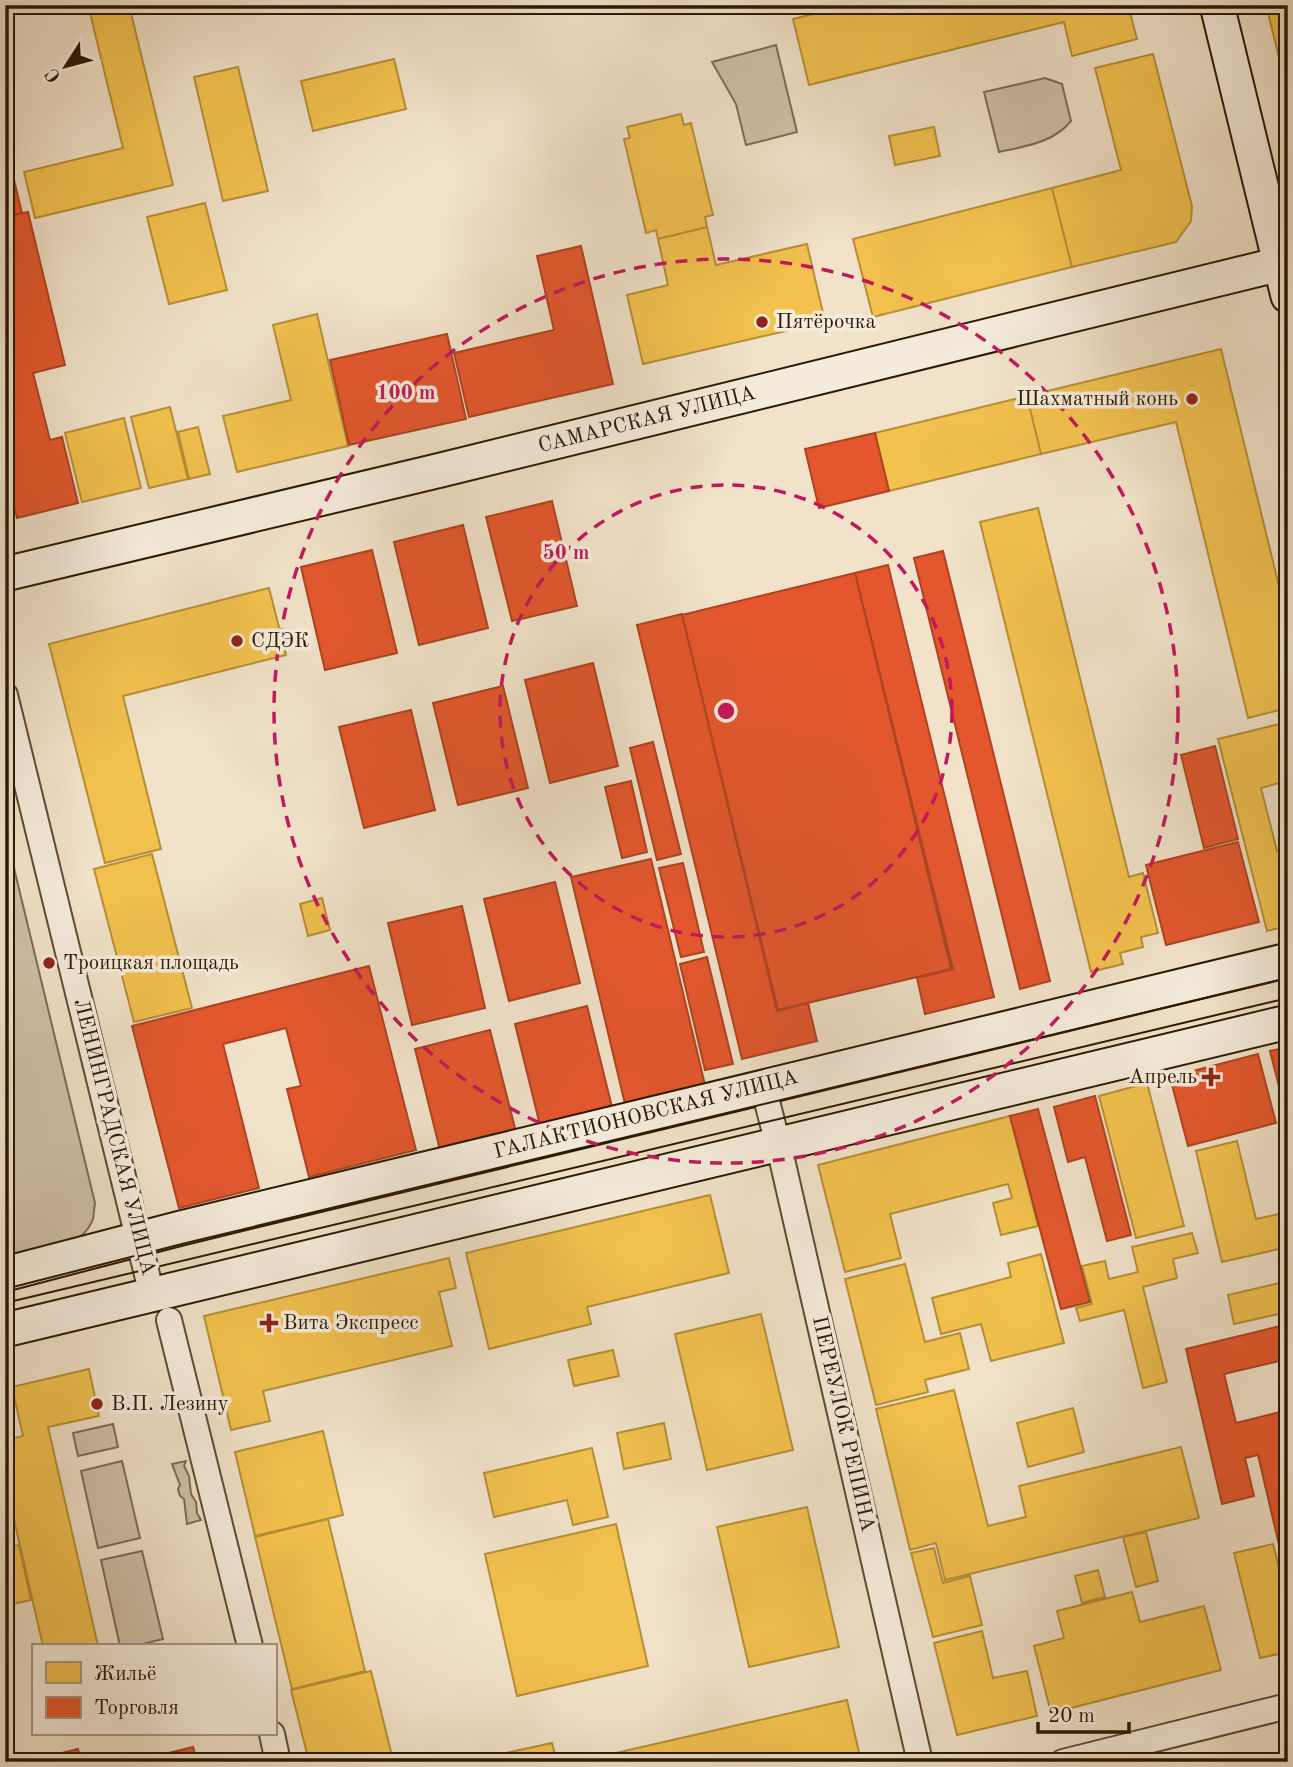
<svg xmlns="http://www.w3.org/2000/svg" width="1293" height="1767" viewBox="0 0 1293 1767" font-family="'Old Standard TT',serif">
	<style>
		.green { fill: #cfc0a7; stroke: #7c6c54; stroke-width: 2 }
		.homes { fill: #f2c14e; stroke: #b68f37; stroke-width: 2 }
		.shops { fill: #e4572e; stroke: #ac4421; stroke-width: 2 }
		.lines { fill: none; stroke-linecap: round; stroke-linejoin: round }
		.street-casing { stroke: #5c4b34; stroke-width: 28 }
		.secondary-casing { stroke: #2a1902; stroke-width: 37 }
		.street { stroke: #f6ecdc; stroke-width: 24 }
		.secondary { stroke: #f6ecdc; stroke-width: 33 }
		.tram { stroke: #2a1902; stroke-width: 2 }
		.ring { fill: none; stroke: #c2185b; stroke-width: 3.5; stroke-dasharray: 12 9 }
		.poi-dot { fill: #8f2418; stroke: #f6ecdc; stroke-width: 2.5 }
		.labels { text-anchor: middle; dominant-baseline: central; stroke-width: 7; stroke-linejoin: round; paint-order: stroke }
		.poi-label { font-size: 21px; fill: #2a1902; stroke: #f6ecdc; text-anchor: start }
		.street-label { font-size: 21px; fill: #2a1902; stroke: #f6ecdc }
		.centre { fill: #c2185b; stroke: #f6ecdc; stroke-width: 3.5 }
		.ring-label { font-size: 21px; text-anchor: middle; font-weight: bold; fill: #c2185b; stroke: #f6ecdc; stroke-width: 7; stroke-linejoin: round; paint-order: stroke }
	</style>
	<rect width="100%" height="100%" fill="#f1e2c9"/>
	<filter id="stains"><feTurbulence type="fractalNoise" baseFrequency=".00286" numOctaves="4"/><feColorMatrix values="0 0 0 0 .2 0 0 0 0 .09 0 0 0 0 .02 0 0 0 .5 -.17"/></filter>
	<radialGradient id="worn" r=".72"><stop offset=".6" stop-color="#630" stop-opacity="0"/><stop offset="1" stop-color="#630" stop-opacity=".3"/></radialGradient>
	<!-- green -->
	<path class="green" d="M776,45L797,132L746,145L736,104L712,62Z
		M1045,78L1062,84L1071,121C1053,143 1026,146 999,152L984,92Z
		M5,831L95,1203C94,1208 94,1214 93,1219C81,1252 33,1253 5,1259Z
		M113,1424L118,1447L78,1456L73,1433Z
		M122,1461L140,1538L98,1548L81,1471Z
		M186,1461L184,1466L189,1476L191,1494L196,1502L197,1513L201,1520L187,1524L184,1499L180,1496L178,1489L180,1485L172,1464Z
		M142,1551L163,1639L134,1646H120L101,1560Z"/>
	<!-- homes -->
	<path class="homes" d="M88,5H129L173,185L35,218L24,172L123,148Z
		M849,5H1128L1137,39L1072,56L1064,22L809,85L793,19Z
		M1266,5H1288V93Z
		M1153,54L1192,206L1191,221L1176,242L1072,267L1052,188L1121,170L1095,68Z
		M394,59L406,109L313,131L301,81Z
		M238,67L268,191L223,201L194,77Z
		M681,114L684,125L691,123L713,215L705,217L707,227L658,239L656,230L646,233L624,139L630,138L627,127Z
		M934,127L940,156L895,165L889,136Z
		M1052,188L1072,267L873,317L853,239Z
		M205,203L227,290L169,304L147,217Z
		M707,227L716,265L807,244L825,322L643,364L627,295L668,285L658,239Z
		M317,314L348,446L237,472L223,416L291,400L273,325Z
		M1221,349L1288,623V708L1248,718L1176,422L1041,454L1027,396Z
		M1027,396L1041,454L889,491L875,433Z
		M170,407L188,479L149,488L131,417Z
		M124,418L141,488L82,502L65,433Z
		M198,427L210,474L189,479L178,432Z
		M1038,508L1129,877L1143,873L1158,933L1141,937L1143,947L1120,953L1123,964L1091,972L980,522Z
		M269,588L286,655L123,696L161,849L105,863L49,644Z
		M1288,722V789L1286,781L1261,788L1277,851L1288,849V926L1267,931L1218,739Z
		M152,854L192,1008L134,1022L94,869Z
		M322,898L330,930L308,936L300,904Z
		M1147,1083L1184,1226L1136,1238L1099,1096Z
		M1010,1116L1038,1226L1001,1235L993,1203L1012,1198L1008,1184L890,1214L901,1258L845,1272L818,1165Z
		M1237,1141L1256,1219L1288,1212V1247L1222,1262L1196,1151Z
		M710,1195L729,1273L587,1307L591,1324L489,1349L466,1253Z
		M1192,1233L1198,1253L1173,1259L1177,1278L1143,1287L1167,1382L1143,1388L1124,1310L1080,1321L1076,1308L1092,1304L1082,1266L1105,1261L1109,1279L1138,1272L1132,1247Z
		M1041,1254L1064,1343L991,1361L981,1324L941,1334L932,1298L1011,1277L1008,1263Z
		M449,1258L456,1288L439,1292L452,1346L263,1391L270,1421L231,1430L204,1316Z
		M905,1264L925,1342L960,1333L969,1369L925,1380L928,1392L876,1405L845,1279Z
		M1288,1281V1312L1234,1324L1228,1295Z
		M761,1314L793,1450L707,1470L675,1334Z
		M613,1350L619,1376L574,1386L568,1360Z
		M89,1369L99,1416L48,1427L98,1646H43L5,1480V1440L23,1436L12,1387Z
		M954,1390L988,1526L1026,1517L1019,1486L1181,1447L1199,1518L945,1580L936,1543L910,1550L876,1409Z
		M1073,1408L1084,1452L1028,1467L1017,1423Z
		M664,1423L671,1459L624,1469L617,1433Z
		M323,1431L343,1515L255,1536L235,1452Z
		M592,1448L608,1517L573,1525L567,1500L494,1517L484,1473Z
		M807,1507L839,1647L749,1667L717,1527Z
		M328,1519L365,1671L292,1689L255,1537Z
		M616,1524L648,1666L517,1696L485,1554Z
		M1146,1532L1158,1581L1136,1587L1123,1537Z
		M1273,1544L1280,1571L1288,1569V1652L1260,1658L1234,1553Z
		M19,1545L31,1600L5,1606V1547Z
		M934,1548L943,1583L970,1576L982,1625L933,1637L911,1553Z
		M1098,1570L1105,1597L1082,1603L1075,1576Z
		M1132,1592L1140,1622L1204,1606L1221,1670L1051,1713L1034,1646L1064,1638L1057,1611Z
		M982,1631L993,1678L1027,1671L1037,1716L957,1735L934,1643Z
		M371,1671L393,1760L384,1762H309L291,1690Z
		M847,1700L861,1761L609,1762L607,1755Z
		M552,1743L557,1762H508L506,1753Z"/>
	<!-- shops -->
	<path class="shops" d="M5,143L22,213L5,217Z
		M28,212L65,365L33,373L50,440L62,437L78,503L17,518L5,470V217Z
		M581,246L613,384L469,417L454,353L554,330L537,256Z
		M447,334L466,419L349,445L330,360Z
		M875,433L889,491L819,508L805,449Z
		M552,501L577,606L512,621L486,517Z
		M463,525L488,628L419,645L394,542Z
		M372,550L397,653L325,670L301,567Z
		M943,551L1050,981L1020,989L914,558Z
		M888,565L994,997L925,1014L917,978L953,969L855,573Z
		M855,573L951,969L778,1010L682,615Z
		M682,614L777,1011L808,1003L817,1041L742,1059L637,625Z
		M593,663L618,766L550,783L525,680Z
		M503,686L528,788L458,805L433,703Z
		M411,710L435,810L364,828L339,727Z
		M653,742L681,854L657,860L630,748Z
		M1215,746L1238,839L1204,848L1181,755Z
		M631,781L647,852L622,858L605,787Z
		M1238,842L1259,922L1166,945L1146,865Z
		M651,859L705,1085L625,1104L571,877Z
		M683,863L704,952L681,957L659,868Z
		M555,882L580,983L509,1001L484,899Z
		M462,906L485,1008L412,1025L388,923Z
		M707,957L733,1064L705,1070L680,964Z
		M369,966L416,1150L309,1177L287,1089L301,1086L286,1028L223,1044L259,1188L179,1208L132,1026Z
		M587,1006L612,1107L540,1125L515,1024Z
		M490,1030L516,1132L440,1150L415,1049Z
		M1288,1047V1122L1270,1051Z
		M1258,1054L1276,1123L1188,1146L1170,1077Z
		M1095,1096L1131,1235L1107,1241L1085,1157L1068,1162L1054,1107Z
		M1038,1109L1090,1302L1061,1309L1010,1116Z
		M1288,1324V1359L1224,1374L1236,1423L1288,1410V1547L1280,1549L1258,1455L1245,1458L1254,1496L1222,1504L1186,1349Z
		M193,1747L197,1762H132Z
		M78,1749L81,1762H25Z"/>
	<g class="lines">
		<defs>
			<path id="street" d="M5,695L152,1295
				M763,1086L783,1164L920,1762
				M169,1320L250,1646
				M272,1734L278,1762
				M1063,1762L1288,1706"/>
			<path id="secondary" d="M1217,5L1288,296
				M5,574L441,470L1280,264
				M5,1274L181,1228L1288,960
				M5,1330L1288,1022"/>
		</defs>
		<!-- street casing -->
		<use href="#street" class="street-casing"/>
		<!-- secondary casing -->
		<use href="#secondary" class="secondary-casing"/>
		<!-- street -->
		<use href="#street" class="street"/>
		<!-- secondary -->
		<use href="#secondary" class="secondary"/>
		<!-- tram -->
		<path class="tram" d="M5,1289L186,1243L1288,978
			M5,1303L1288,998"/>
	</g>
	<!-- distance rings -->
	<g class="ring">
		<circle cx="726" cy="711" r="226"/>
		<circle cx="726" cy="711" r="452"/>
	</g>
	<!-- markers -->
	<g class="poi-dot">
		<circle cx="762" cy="322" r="7"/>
		<circle cx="1192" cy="399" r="7"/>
		<circle cx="237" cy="641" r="7"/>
		<circle cx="49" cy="963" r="7"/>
		<path d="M1207.5 1066.5h7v7h7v7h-7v7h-7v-7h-7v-7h7z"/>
		<path d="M265.5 1312.5h7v7h7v7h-7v7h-7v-7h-7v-7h7z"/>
		<circle cx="97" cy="1404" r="7"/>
	</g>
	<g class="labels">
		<!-- poi labels -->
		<g class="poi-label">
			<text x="776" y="322">Пятёрочка</text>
			<text x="1178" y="399" text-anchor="end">Шахматный конь</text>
			<text x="251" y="641">СДЭК</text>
			<text x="63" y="963">Троицкая площадь</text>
			<text x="1197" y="1077" text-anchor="end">Апрель</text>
			<text x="283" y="1323">Вита Экспресс</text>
			<text x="111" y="1404">В.П. Лезину</text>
		</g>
		<!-- street labels -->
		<g class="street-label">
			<text transform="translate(647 420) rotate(-14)">САМАРСКАЯ УЛИЦА</text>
			<text transform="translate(646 1115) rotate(-14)">ГАЛАКТИОНОВСКАЯ УЛИЦА</text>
			<text transform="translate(114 1137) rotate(76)">ЛЕНИНГРАДСКАЯ УЛИЦА</text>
			<text transform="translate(843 1424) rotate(77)">ПЕРЕУЛОК РЕПИНА</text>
		</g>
	</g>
	<circle cx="726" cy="711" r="10" class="centre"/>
	<g class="ring-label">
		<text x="406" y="399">100 m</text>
		<text x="566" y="559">50 m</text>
	</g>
	<!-- margin -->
	<rect width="1293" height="1767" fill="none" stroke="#f1e2c9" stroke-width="28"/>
	<rect x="7" y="7" width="1279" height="1753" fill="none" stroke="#2a1902" stroke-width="3.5"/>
	<rect x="14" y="14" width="1265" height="1739" fill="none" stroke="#2a1902" stroke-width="2"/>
	<!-- legend -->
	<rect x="32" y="1644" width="245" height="91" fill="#f6ecdc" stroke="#a49885" stroke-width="2"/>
	<rect x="46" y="1662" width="35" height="21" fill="#f2c14e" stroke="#a49885" stroke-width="2"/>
	<text x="94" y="1680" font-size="21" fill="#2a1902">Жильё</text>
	<rect x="46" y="1697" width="35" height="21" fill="#e4572e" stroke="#a49885" stroke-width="2"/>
	<text x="94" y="1714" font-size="21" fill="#2a1902">Торговля</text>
	<!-- north arrow -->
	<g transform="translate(66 66) rotate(234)" stroke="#f6ecdc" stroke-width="5" paint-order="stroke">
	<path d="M0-5L12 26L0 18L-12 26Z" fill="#2a1902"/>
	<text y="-10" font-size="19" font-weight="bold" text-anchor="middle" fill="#2a1902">С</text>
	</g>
	<!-- scale -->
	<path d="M1038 1722v10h91v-10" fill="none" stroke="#2a1902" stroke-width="3.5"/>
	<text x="1048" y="1722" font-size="21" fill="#2a1902" stroke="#f6ecdc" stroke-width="5" paint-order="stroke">20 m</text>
	<rect width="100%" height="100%" filter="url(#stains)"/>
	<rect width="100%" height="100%" fill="url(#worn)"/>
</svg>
